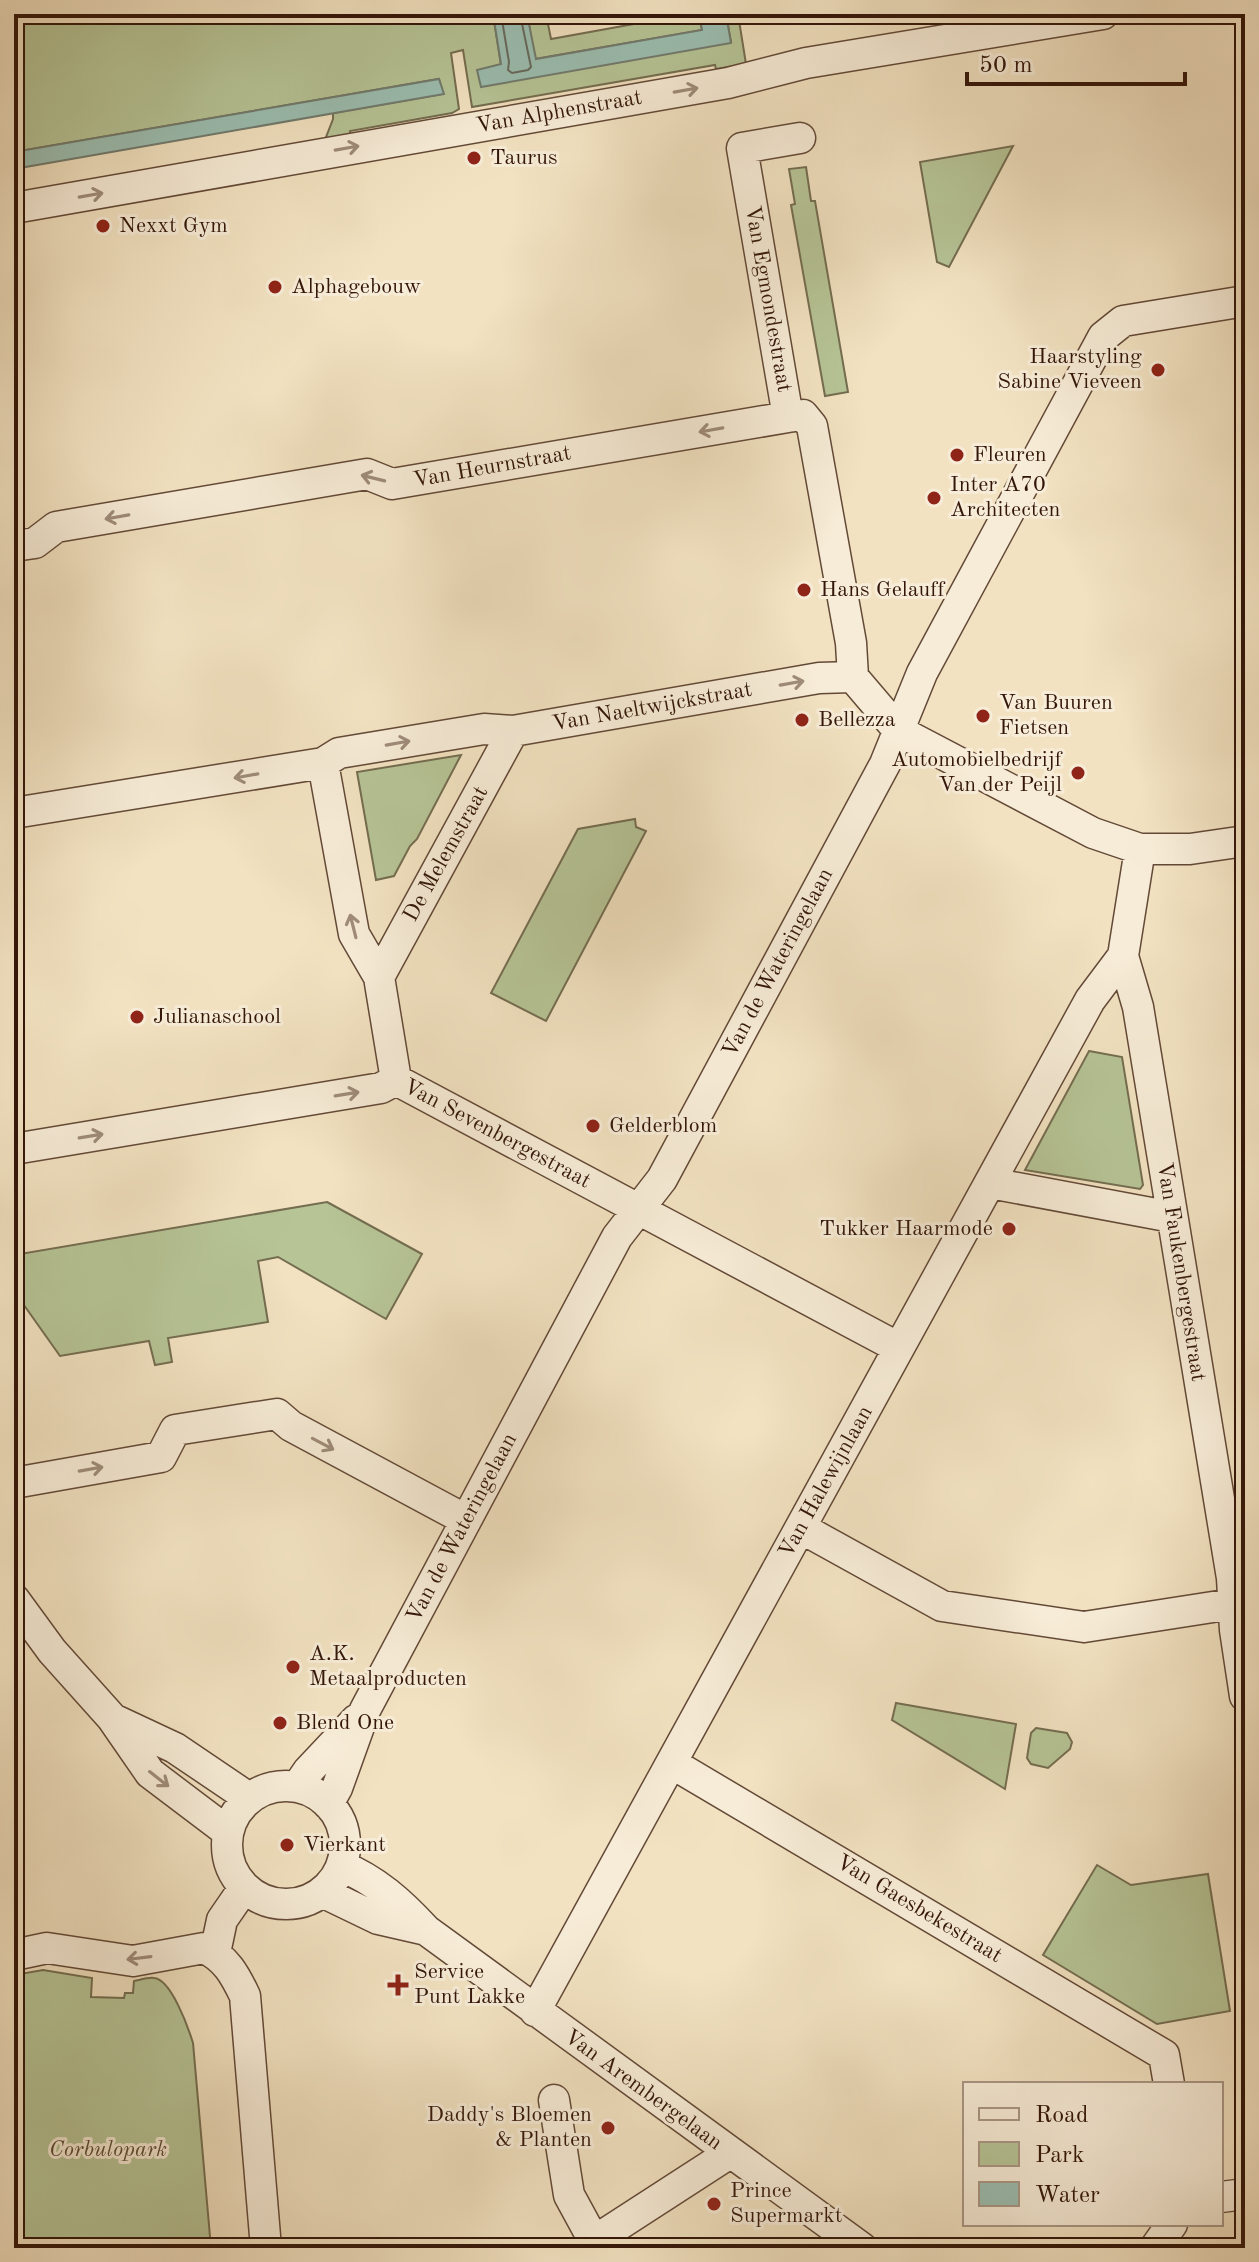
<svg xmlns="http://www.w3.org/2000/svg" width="1259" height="2262" viewBox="0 0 1259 2262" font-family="'Old Standard TT',serif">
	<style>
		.green { fill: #b6c496; stroke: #746d50; stroke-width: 2 }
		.water { fill: #9bbeb1; stroke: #717b6e; stroke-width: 2 }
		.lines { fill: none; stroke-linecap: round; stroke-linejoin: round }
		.shore { stroke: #676a5d; stroke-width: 2 }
		.minor-casing { stroke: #634937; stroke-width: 33 }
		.minor { stroke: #f7ecd7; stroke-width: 30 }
		.oneway { stroke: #9f8c7a }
		.poi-dot { fill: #8f2418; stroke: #f7ecd7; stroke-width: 3 }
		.labels { text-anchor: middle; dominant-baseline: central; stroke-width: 6; stroke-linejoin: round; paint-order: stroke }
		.street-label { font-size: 22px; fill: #331609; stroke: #f7ecd7 }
		.poi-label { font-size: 22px; fill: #331609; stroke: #f7ecd7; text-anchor: start }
		.park-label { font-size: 22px; font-style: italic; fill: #5a4a33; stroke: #f7ecd7 }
	</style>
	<rect width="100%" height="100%" fill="#f2e2c1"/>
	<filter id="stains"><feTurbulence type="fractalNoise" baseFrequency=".0025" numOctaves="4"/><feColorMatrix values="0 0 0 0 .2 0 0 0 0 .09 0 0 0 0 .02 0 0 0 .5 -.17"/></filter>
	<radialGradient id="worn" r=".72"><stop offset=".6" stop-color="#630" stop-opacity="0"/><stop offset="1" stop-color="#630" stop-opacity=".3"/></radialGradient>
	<!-- green -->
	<path class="green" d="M14,14H493L501,65L731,42L726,14H738L746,64L716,69L715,65L472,107L463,50L451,53L459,109L452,113L350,131L351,139L323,145L333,119V113L443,94L439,79L14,152Z
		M527,14H546L551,39L689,14H699L702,30L535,59Z
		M1013,146L949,267L937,262L920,162Z
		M806,167L811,201H815L848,392L825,396L791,205L795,204L789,169Z
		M461,755L417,839L410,846L394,876L376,880L357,772Z
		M635,819L636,827L646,831L546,1021L491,993L578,829Z
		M1089,1051L1122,1057L1143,1185L1140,1189L1025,1170Z
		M327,1202L422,1254L386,1319L278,1257L258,1261L268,1322L168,1338L172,1362L155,1365L149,1341L60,1356L14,1291V1255Z
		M896,1703L1016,1724L1005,1789L892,1720Z
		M1036,1728L1067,1733L1072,1742L1070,1749L1048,1768L1031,1764L1027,1758L1031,1733Z
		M1097,1865L1131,1885L1208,1874L1230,2011L1157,2024L1043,1955Z
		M43,1970L92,1978L91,1997L124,1998L125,1993H133L134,1981C140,1980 148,1977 154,1978C171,1979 188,2027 193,2043L211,2248H14V1975Z"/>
	<!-- water -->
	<path class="water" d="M493,14H527L536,59L702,30L699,14H726L731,43L481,87L477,70L501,64Z
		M439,79L444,94L14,169V152Z"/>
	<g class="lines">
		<!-- shore -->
		<path class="shore" d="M501,14L509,62L508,70L512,73L528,70L531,67L520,14"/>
		<defs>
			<path id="minor" d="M800,138L742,148L788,417L803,415L812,426L851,643L853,677
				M14,208L728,83L806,63L1103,14
				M14,546L35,543L56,527L367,474L392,484L788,417
				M853,677L899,731L1093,833L1140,849H1190L1245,841
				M323,763L354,934L379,977L396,1080
				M14,813L323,763L339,753L484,729L513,731L819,678L853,677
				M1140,849L1123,956L1138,1007L1232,1578L1235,1630L1245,1696
				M379,977L513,731
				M14,1149L381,1088L396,1080L899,1348
				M990,1183L1172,1217
				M14,1483L161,1457L175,1430L277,1414L291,1426L466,1520
				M801,1528L942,1606L1084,1627L1245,1602
				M14,1599L52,1651L112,1718L150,1773L228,1832
				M113,1719L175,1748L249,1798
				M673,1764L1164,2055L1169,2084
				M227 1845a59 59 0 1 1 118 0a59 59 0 1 1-118 0Z
				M297,1787L308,1771L356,1720
				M328,1804L337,1788L365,1710L617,1237L662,1179L885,764L922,673L1103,337L1123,321L1245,301
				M341,1866C376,1880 401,1903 426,1930L862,2248
				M322,1892L378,1919L426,1930
				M215,1953L222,1920L244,1888
				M14,1955L47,1948L133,1961L204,1948C226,1958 235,1975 245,1996L266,2248
				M535,2011L1090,1000L1123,956
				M554,2100L569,2195L594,2241
				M1221,2197L1245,2194
				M590,2248L594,2241L730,2153
				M1155,2248L1172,2224"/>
		</defs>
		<!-- minor casing -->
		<use href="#minor" class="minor-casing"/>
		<!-- minor -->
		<use href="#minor" class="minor"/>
	</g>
	<!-- one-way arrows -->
	<defs><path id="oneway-shaft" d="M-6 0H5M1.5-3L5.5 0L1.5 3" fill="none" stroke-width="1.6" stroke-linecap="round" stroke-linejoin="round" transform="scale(2)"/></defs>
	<g class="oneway">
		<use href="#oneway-shaft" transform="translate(686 90) rotate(-10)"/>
		<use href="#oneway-shaft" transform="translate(347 148) rotate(-10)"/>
		<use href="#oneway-shaft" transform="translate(91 195) rotate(-10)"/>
		<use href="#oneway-shaft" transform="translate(711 430) rotate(170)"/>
		<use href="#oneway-shaft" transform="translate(373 478) rotate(-166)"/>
		<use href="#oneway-shaft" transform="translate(117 517) rotate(170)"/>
		<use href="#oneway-shaft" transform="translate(792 683) rotate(-10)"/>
		<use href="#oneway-shaft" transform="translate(398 743) rotate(-10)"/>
		<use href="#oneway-shaft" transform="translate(246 776) rotate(170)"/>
		<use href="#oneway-shaft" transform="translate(353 926) rotate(-104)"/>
		<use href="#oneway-shaft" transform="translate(347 1094) rotate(-9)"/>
		<use href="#oneway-shaft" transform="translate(91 1136) rotate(-9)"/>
		<use href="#oneway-shaft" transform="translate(323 1444) rotate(28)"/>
		<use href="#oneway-shaft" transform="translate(91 1469) rotate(-10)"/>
		<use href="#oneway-shaft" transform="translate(159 1779) rotate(38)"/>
		<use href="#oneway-shaft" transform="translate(139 1958) rotate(173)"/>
	</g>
	<!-- markers -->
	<g class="poi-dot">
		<circle cx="474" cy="158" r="8"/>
		<circle cx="103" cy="226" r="8"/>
		<circle cx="275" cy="287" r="8"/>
		<circle cx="1158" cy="370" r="8"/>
		<circle cx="957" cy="455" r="8"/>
		<circle cx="934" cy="498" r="8"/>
		<circle cx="804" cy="590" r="8"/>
		<circle cx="983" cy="716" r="8"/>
		<circle cx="802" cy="720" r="8"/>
		<circle cx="1078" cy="773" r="8"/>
		<circle cx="137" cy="1017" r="8"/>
		<circle cx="593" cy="1126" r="8"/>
		<circle cx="1009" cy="1229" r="8"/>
		<circle cx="293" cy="1667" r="8"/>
		<circle cx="280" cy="1723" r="8"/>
		<circle cx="287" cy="1845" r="8"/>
		<path d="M394 1973h8v8h8v8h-8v8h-8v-8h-8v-8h8z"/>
		<circle cx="608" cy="2128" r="8"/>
		<circle cx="714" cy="2204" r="8"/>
	</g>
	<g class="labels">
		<!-- street labels -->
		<g class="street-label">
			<text transform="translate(559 112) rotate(-10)">Van Alphenstraat</text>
			<text transform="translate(768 299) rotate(80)">Van Egmondestraat</text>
			<text transform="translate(492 467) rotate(-10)">Van Heurnstraat</text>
			<text transform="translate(652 707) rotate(-10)">Van Naeltwijckstraat</text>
			<text transform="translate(446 854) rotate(-61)">De Melemstraat</text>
			<text transform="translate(778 963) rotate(-62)">Van de Wateringelaan</text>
			<text transform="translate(497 1134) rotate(28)">Van Sevenbergestraat</text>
			<text transform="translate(1181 1272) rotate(81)">Van Faukenbergestraat</text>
			<text transform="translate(826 1482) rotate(-61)">Van Halewijnlaan</text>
			<text transform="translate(462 1528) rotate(-62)">Van de Wateringelaan</text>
			<text transform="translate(919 1909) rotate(31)">Van Gaesbekestraat</text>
			<text transform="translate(643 2090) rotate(36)">Van Arembergelaan</text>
		</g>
		<!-- poi labels -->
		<g class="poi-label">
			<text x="490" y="158">Taurus</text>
			<text x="119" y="226">Nexxt Gym</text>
			<text x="291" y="287">Alphagebouw</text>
			<text x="1142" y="357" text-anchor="end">Haarstyling<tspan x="1142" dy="25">Sabine Vieveen</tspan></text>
			<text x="973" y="455">Fleuren</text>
			<text x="950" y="485">Inter A70<tspan x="950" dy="25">Architecten</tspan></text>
			<text x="820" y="590">Hans Gelauff</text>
			<text x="999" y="703">Van Buuren<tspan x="999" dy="25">Fietsen</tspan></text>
			<text x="818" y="720">Bellezza</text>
			<text x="1062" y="760" text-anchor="end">Automobielbedrijf<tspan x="1062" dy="25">Van der Peijl</tspan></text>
			<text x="153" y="1017">Julianaschool</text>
			<text x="609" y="1126">Gelderblom</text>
			<text x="993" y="1229" text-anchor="end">Tukker Haarmode</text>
			<text x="309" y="1654">A.K.<tspan x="309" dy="25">Metaalproducten</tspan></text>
			<text x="296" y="1723">Blend One</text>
			<text x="303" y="1845">Vierkant</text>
			<text x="414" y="1972">Service<tspan x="414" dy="25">Punt Lakke</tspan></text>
			<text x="592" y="2115" text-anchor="end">Daddy's Bloemen<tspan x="592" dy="25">&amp; Planten</tspan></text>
			<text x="730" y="2191">Prince<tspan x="730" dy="25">Supermarkt</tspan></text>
		</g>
		<!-- park labels -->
		<g class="park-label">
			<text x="108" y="2150">Corbulopark</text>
		</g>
	</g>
	<!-- margin -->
	<rect width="1259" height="2262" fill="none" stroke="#f2e2c1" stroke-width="48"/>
	<rect x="16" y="16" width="1227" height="2230" fill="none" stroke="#331609" stroke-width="4"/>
	<rect x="24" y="24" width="1211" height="2214" fill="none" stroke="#331609" stroke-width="2"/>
	<!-- legend -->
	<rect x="963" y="2082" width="260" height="144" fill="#f7ecd7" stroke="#a99685" stroke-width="2"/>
	<rect x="979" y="2108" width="40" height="12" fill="#f7ecd7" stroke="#a99685" stroke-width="2"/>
	<text x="1035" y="2122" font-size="24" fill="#331609">Road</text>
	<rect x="979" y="2142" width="40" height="24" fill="#b6c496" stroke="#a99685" stroke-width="2"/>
	<text x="1035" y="2162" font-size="24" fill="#331609">Park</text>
	<rect x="979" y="2182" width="40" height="24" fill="#9bbeb1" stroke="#a99685" stroke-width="2"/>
	<text x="1035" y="2202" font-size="24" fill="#331609">Water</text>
	<!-- scale -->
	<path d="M967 72v12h218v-12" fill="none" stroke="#331609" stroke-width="4"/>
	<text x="979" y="72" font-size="24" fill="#331609" stroke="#f7ecd7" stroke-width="6" paint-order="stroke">50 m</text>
	<rect width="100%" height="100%" filter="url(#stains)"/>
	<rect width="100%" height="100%" fill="url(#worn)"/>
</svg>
